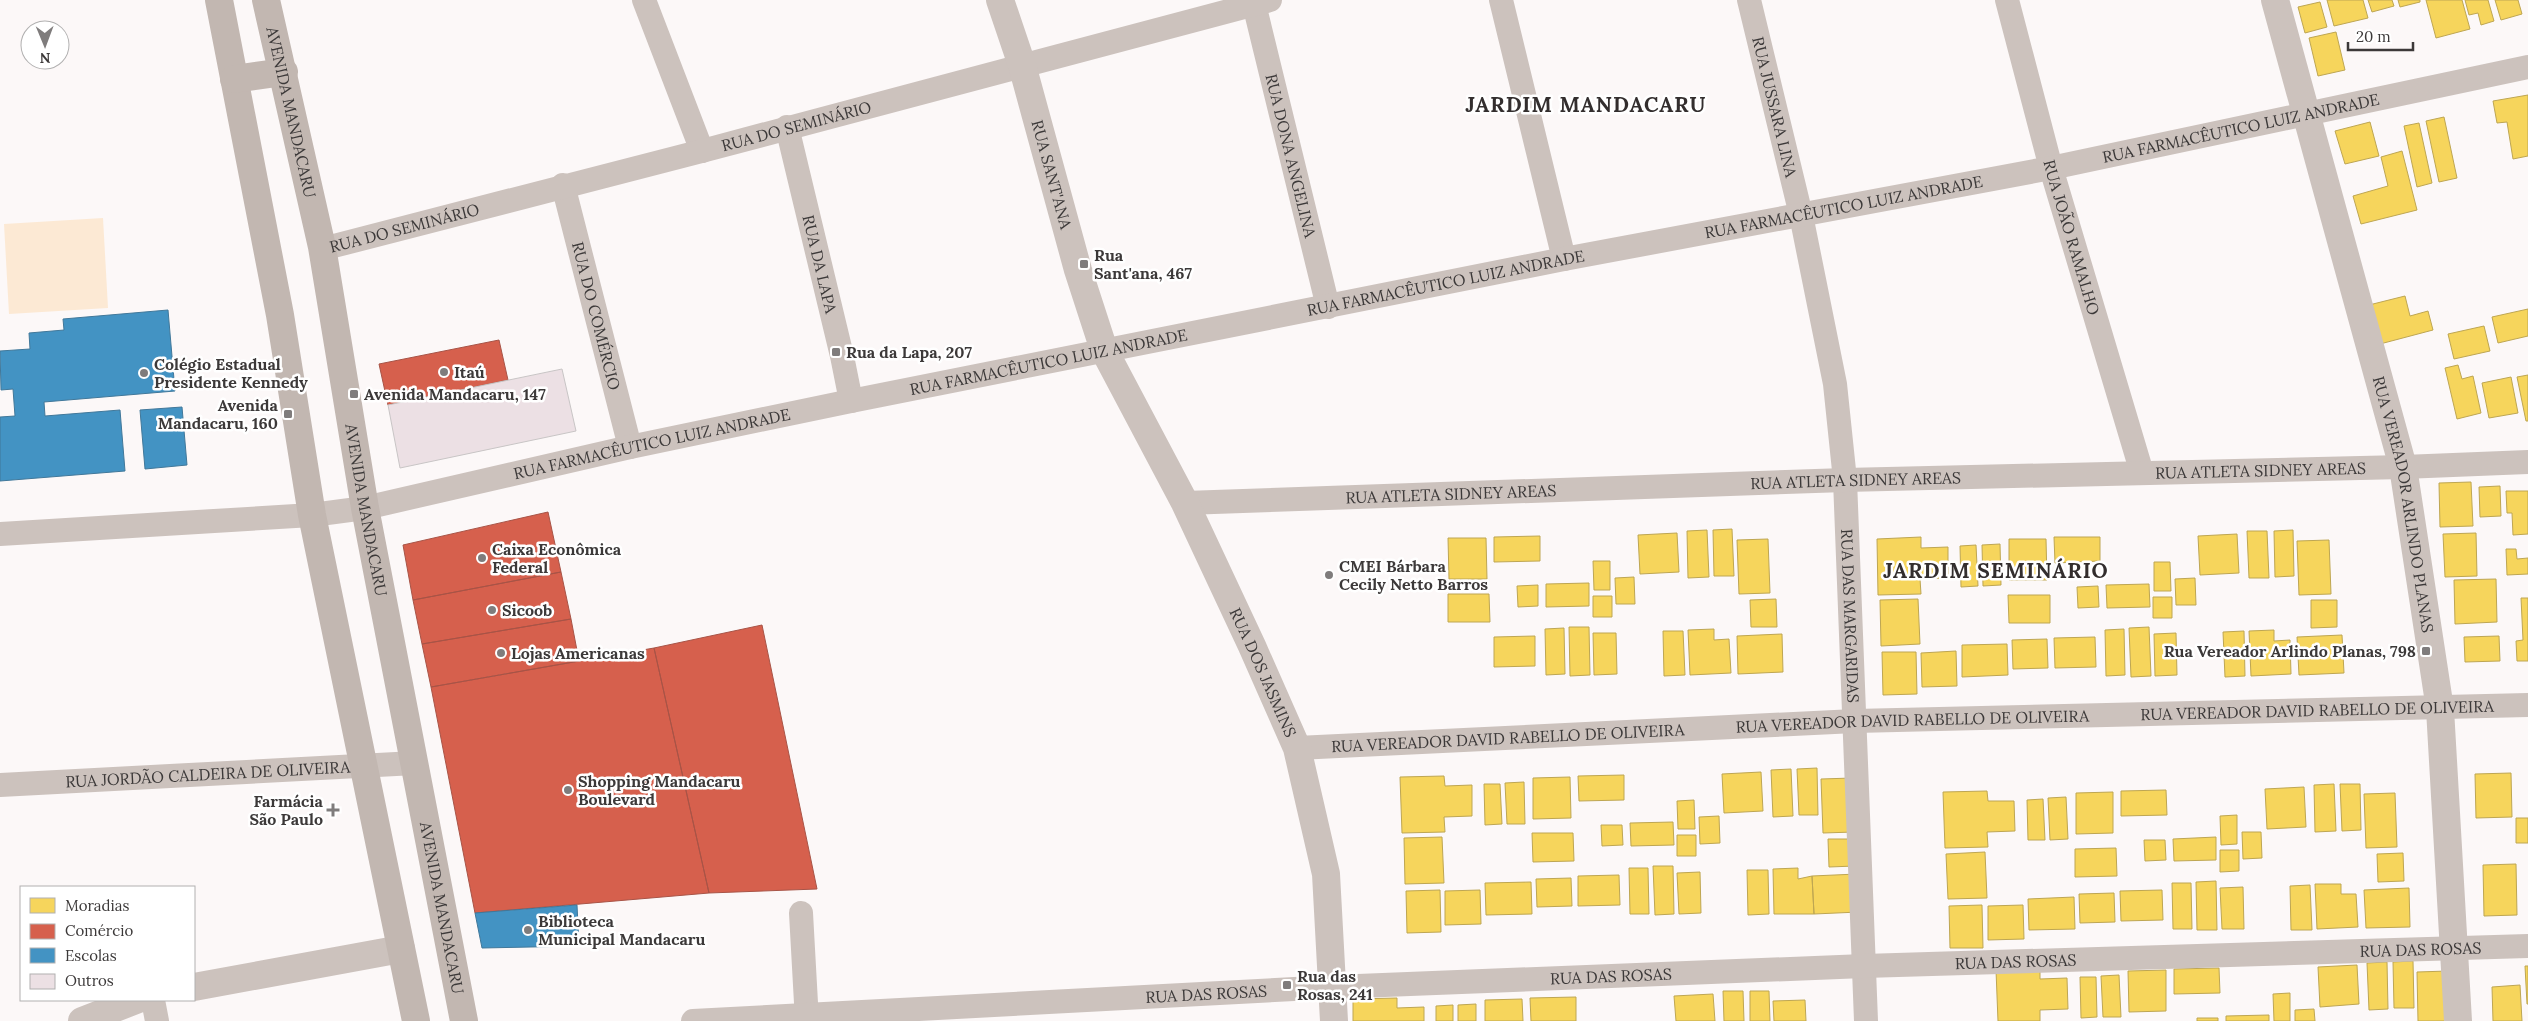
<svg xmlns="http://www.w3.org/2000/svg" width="2528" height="1021" viewBox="0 0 2528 1021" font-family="Lora,serif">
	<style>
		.green { fill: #fce9d4 }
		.homes { fill: #f6d55c; stroke: #bea652 }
		.shops { fill: #d6604d; stroke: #a85447 }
		.schools { fill: #4393c3; stroke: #41789a }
		.building { fill: #ece0e4; stroke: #c8c5c5 }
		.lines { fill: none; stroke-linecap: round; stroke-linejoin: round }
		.minor { stroke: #ccc2bd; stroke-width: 24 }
		.tertiary { stroke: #ccc2bd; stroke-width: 28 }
		.secondary { stroke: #c2b7b1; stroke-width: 28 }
		.poi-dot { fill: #7f7c7c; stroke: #fff; stroke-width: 2 }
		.labels { text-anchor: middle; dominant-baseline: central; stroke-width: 5; stroke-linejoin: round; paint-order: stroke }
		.street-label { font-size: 16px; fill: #3c3939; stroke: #fff }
		.poi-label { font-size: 16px; font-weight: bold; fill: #3c3939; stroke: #fff; text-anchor: start }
		.district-label { font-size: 21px; font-weight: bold; letter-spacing: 1px; fill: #332e2e; stroke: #fff }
	</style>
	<rect width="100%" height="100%" fill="#fcf8f8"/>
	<!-- green -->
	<path class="green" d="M103,218L108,308L9,314L4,224Z"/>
	<!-- homes -->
	<path class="homes" d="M2327,0H2363L2368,18L2334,26Z
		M2368,0H2392L2394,6L2372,12Z
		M2398,0H2420V2L2400,7Z
		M2426,0H2462L2470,29L2436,38Z
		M2465,0H2488L2494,21L2481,25L2478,13L2469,15Z
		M2495,0H2518L2522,14L2501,20Z
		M2320,2L2327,27L2305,33L2298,7Z
		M2336,32L2345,70L2318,76L2309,38Z
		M2528,95V156L2513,159L2507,122L2497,123L2493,101Z
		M2444,117L2457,178L2439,182L2426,121Z
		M2370,122L2379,156L2345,164L2335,131Z
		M2419,123L2432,183L2417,187L2404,126Z
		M2402,151L2417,210L2361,224L2353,196L2388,186L2381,157Z
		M2405,296L2410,316L2428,311L2433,330L2380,344L2369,305Z
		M2528,309V336L2498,343L2492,317Z
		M2484,326L2490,351L2454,359L2448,334Z
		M2458,365L2462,379L2473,376L2481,413L2457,419L2445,368Z
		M2528,375V421H2526L2517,377Z
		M2511,377L2518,413L2489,418L2482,383Z
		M2471,482L2473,526L2440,527L2439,483Z
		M2500,486L2501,516L2480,517L2479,487Z
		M2506,491H2528V534L2513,535L2512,513H2507Z
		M1732,529L1734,576H1714L1713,530Z
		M1707,530L1709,577L1688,578L1687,531Z
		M2293,530L2294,576L2275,577L2274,531Z
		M2247,531H2267L2269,578H2249Z
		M1677,533L1679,572L1640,574L1638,535Z
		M2476,533L2477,576L2445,577L2443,534Z
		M2237,534L2239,573L2200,575L2198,536Z
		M1540,536V561L1494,562V537Z
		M1921,537V548L1948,547V578L1920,579L1921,594L1878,595L1877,539Z
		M2054,537H2100V561L2055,563Z
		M1448,538H1486L1487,579H1449Z
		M1768,539L1770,593L1739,594L1737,540Z
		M2009,539H2046L2047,580H2009Z
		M2329,540L2331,594L2299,595L2297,541Z
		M2000,544L2001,585L1983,586L1982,545Z
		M1976,545L1978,586L1961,587L1960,546Z
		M2506,549H2516L2517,559L2528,558V574L2507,575Z
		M1593,561H1610V590H1594Z
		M2154,562H2170L2171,591H2154Z
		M1634,577L1635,604H1616L1615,578Z
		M2195,578L2196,605H2176L2175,579Z
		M2496,579L2497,622L2455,624L2454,580Z
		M1589,583V606L1546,607V584Z
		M2149,584L2150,607L2107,608L2106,585Z
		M1538,585V606L1518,607L1517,586Z
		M2098,586L2099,607L2078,608L2077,587Z
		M1448,594H1489L1490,622H1448Z
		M2008,595H2050V623H2009Z
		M1593,596H1612V617H1593Z
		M2153,597H2172V618H2153Z
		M2521,598H2528V661H2517L2516,641L2523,640Z
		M1776,599L1777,627H1751L1750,600Z
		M1918,599L1920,644L1881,646L1880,600Z
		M2311,600H2337V627L2311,628Z
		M1569,627H1589L1590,675L1570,676Z
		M2149,627L2151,676L2131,677L2129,628Z
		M1564,628L1565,674L1546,675L1545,629Z
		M1714,629V640L1729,639L1731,673L1690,675L1688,630Z
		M2124,629L2125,675L2106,676L2105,630Z
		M2274,630V641L2290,640L2291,674L2251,676L2249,631Z
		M1663,631H1683L1685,675L1664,676Z
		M2244,631L2245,676L2225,677L2223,632Z
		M1593,633H1616L1617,674L1594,675Z
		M2176,633L2177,675L2155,676L2154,634Z
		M1782,634L1783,672L1738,674L1737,636Z
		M2342,635L2344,673L2299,675L2297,637Z
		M1535,636V666L1494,667V637Z
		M2499,636L2500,661L2465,662L2464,637Z
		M2095,637L2096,667L2055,668L2054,638Z
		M2047,639L2048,668L2013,669L2012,640Z
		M2007,644L2008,675L1962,677V645Z
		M1956,651L1957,686L1922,687L1921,653Z
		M1882,652H1916L1917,694L1883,695Z
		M1817,768L1818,815H1799L1797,769Z
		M1791,769L1793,816L1773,817L1771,770Z
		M1761,772L1763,811L1724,813L1722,774Z
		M2511,773L2512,817L2476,818L2475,774Z
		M1624,775V800L1579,801L1578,776Z
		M1444,776L1445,786L1472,785V816L1444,817L1445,832L1402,833L1400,777Z
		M1570,777L1571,818L1533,819V778Z
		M1852,778L1854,832L1823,833L1821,779Z
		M1524,782L1525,824H1507L1505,783Z
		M1484,784H1500L1502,824L1485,825Z
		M2334,784L2336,831L2315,832L2314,785Z
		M2340,784H2360L2361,830L2342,831Z
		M2304,787L2306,827L2267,829L2265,789Z
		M2166,790L2167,815L2121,816V791Z
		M1987,791L1988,801H2014L2015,831L1987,832L1988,847L1945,848L1943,792Z
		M2113,792V833L2076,834V793Z
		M2395,793L2397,847L2366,848L2364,794Z
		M2066,797L2068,839L2050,840L2048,798Z
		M2043,799L2045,840H2028L2027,800Z
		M1694,800L1695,829H1678L1677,801Z
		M2237,815V844L2221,845L2220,816Z
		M1719,816L1720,843L1700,844L1699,817Z
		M2516,818H2528V843H2516Z
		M1673,822L1674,845L1631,846L1630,823Z
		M1601,825H1622L1623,845L1602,846Z
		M2242,832H2261L2262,858L2243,859Z
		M1532,833H1573L1574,861L1533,862Z
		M1677,835H1696V856H1677Z
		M1442,837L1444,883L1405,884L1404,838Z
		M2216,837V860L2174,861L2173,839Z
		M1828,839H1854L1855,866L1829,867Z
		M2144,840H2165L2166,860L2145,861Z
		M2116,848L2117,876L2075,877V849Z
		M2220,850H2239V871L2220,872Z
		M1985,852L1987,898L1948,899L1946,854Z
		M2403,853L2404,881L2378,882L2377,854Z
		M2516,864L2517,915L2484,916L2483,865Z
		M1653,866H1673L1674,914L1655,915Z
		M1629,868H1648L1649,914H1630Z
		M1798,868V879L1812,876L1814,914H1774L1773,869Z
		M1747,870H1768L1769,914L1748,915Z
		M1700,872L1701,913L1679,914L1677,873Z
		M1857,874L1859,912L1814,914L1812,876Z
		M1619,875L1620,905L1578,906V876Z
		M1571,878L1572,906L1537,907L1536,879Z
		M2216,881L2217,930H2197L2196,882Z
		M1531,882L1532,914L1486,915L1485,883Z
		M2172,883H2191L2192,929H2173Z
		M2315,884H2341V894H2356L2358,927L2317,929Z
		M2310,885L2312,930H2291L2290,886Z
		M2243,887L2244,929H2222L2220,888Z
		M2409,888L2410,927L2366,928L2364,890Z
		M1440,890L1441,932L1407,933L1406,891Z
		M1480,890L1481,924L1445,925V891Z
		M2162,890L2163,920L2121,921L2120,891Z
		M2114,893L2115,922L2080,923L2079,894Z
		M2074,897L2075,929L2029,930L2028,899Z
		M1982,905L1983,948H1950L1949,906Z
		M2023,905L2024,939L1988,940V906Z
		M2413,961L2414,1008H2394L2393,962Z
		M2387,962L2388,1009L2369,1010L2367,963Z
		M2357,965L2359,1004L2320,1007L2318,967Z
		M2525,966H2528V1004H2527Z
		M2219,968L2220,993L2174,994V969Z
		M2040,969V979L2067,978L2068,1009L2040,1010V1021H1998L1996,970Z
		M2166,970V1011L2129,1012L2128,971Z
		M2448,971L2450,1021H2418L2417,972Z
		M2119,975L2121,1017H2103L2101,976Z
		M2080,977H2096L2097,1017L2081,1018Z
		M2520,985L2522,1021H2493L2492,987Z
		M1723,991H1743L1744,1021H1724Z
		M1750,991H1769L1770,1021H1750Z
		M2290,993V1021H2274L2273,994Z
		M1713,994L1715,1021H1676L1674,996Z
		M1576,997V1021H1531L1530,998Z
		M1397,998V1008L1424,1007V1021H1353V999Z
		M1522,999L1523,1021H1485V1000Z
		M1805,1000L1806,1021H1774L1773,1001Z
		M1476,1004V1021H1458V1005Z
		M1453,1005V1021H1436V1006Z
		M2314,1009L2315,1021H2295V1010Z
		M2269,1015V1021H2226V1016Z
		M2197,1018H2218V1021H2197Z"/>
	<!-- shops -->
	<path class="shops" d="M499,340L508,380L388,405L379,364Z
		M548,512L561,572L413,600L403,545Z
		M561,572L571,619L422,644L413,600Z
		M571,619L579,661L431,687L422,644Z
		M762,625L817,889L709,893L654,648Z
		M654,648L709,893L475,913L431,687Z"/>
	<!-- schools -->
	<path class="schools" d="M168,310L175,391L44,402L45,416L120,410L125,471L0,481V417L15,416L13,389L1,390L0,351L30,349L29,333L64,330L63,319Z
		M182,407L187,465L145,469L140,410Z
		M577,905L579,946L482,948L475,913Z"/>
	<!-- building -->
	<path class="building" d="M562,369L576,431L400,468L388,405Z"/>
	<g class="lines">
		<!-- minor -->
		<g class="minor">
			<path d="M644,0L702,151"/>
			<path d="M1501,0L1564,259"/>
			<path id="s1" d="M1749,0L1801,215L1835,384L1845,480L1866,1021"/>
			<path id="s2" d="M2007,0L2051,168L2142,473"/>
			<path id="s3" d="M1254,4L1328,307"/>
			<path id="s4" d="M787,127L842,356L851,401"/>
			<path id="s5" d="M563,185L630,447"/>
			<path id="s6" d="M322,249L702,151L1270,0"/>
			<path id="s7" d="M1185,503L1845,480L2403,467L2528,462"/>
			<path id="s8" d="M0,534L312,515L365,508L630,447L851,401L1564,259L2051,168L2528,67"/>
			<path id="s9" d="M1297,748L1855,721L2528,705"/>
			<path id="s10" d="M0,785L415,763"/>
			<path d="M801,913L807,1021"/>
			<path d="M153,1000L157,1021"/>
			<path id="s11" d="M693,1021L1333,987L1864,966L2528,946"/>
		</g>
		<!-- tertiary -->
		<g class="tertiary">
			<path id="s12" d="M1000,0L1022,65L1078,270L1104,350L1185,503L1252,646L1297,748L1326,874L1334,1021"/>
			<path id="s13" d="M2275,0L2403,467L2440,709L2458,1021"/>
			<path d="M194,987L401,949"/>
			<path d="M82,1021L136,1000"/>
		</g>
		<!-- secondary -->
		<g class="secondary">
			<path d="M219,0L280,315L312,515L416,1021"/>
			<path id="s14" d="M266,0L322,247L365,508L464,1021"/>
			<path d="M234,79L284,72"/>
		</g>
	</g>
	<!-- markers -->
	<g class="poi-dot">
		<rect x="1079" y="259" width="10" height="10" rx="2.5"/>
		<rect x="831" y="347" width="10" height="10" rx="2.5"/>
		<circle cx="444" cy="372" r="5"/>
		<circle cx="144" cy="373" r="5"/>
		<rect x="349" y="389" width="10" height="10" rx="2.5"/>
		<rect x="283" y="409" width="10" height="10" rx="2.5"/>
		<circle cx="482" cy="558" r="5"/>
		<circle cx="1329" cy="575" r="5"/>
		<circle cx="492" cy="610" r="5"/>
		<rect x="2421" y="646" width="10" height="10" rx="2.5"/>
		<circle cx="501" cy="653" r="5"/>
		<circle cx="568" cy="790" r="5"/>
		<path d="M330.5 802.5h5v5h5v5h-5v5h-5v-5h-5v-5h5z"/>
		<circle cx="528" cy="930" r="5"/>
		<rect x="1282" y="980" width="10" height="10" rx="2.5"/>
	</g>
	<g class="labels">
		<!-- street labels -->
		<g class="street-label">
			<text stroke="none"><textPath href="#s1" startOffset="110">RUA JUSSARA LINA</textPath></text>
			<text stroke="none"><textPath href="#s14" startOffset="115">AVENIDA MANDACARU</textPath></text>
			<text stroke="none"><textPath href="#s6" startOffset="490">RUA DO SEMINÁRIO</textPath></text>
			<text stroke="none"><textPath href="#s8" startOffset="2280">RUA FARMACÊUTICO LUIZ ANDRADE</textPath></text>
			<text stroke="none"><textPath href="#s3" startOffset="156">RUA DONA ANGELINA</textPath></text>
			<text stroke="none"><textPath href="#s12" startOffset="182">RUA SANT'ANA</textPath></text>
			<text stroke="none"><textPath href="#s8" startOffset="1875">RUA FARMACÊUTICO LUIZ ANDRADE</textPath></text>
			<text stroke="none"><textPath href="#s6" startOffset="85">RUA DO SEMINÁRIO</textPath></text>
			<text stroke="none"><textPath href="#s2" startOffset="246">RUA JOÃO RAMALHO</textPath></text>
			<text stroke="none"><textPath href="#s4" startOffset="141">RUA DA LAPA</textPath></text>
			<text stroke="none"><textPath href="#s8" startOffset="1470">RUA FARMACÊUTICO LUIZ ANDRADE</textPath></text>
			<text stroke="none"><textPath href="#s5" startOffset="135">RUA DO COMÉRCIO</textPath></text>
			<text stroke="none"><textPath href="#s8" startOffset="1065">RUA FARMACÊUTICO LUIZ ANDRADE</textPath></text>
			<text stroke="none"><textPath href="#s8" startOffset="660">RUA FARMACÊUTICO LUIZ ANDRADE</textPath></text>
			<text stroke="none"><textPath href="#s7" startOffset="1076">RUA ATLETA SIDNEY AREAS</textPath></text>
			<text stroke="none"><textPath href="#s7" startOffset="671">RUA ATLETA SIDNEY AREAS</textPath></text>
			<text stroke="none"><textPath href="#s7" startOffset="266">RUA ATLETA SIDNEY AREAS</textPath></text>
			<text stroke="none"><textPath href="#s13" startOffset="521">RUA VEREADOR ARLINDO PLANAS</textPath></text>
			<text stroke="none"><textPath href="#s14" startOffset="520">AVENIDA MANDACARU</textPath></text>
			<text stroke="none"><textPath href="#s1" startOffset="626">RUA DAS MARGARIDAS</textPath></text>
			<text stroke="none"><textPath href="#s12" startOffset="725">RUA DOS JASMINS</textPath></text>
			<text stroke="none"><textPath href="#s9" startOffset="1021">RUA VEREADOR DAVID RABELLO DE OLIVEIRA</textPath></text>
			<text stroke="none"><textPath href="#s9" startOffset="616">RUA VEREADOR DAVID RABELLO DE OLIVEIRA</textPath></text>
			<text stroke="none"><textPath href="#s9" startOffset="211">RUA VEREADOR DAVID RABELLO DE OLIVEIRA</textPath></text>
			<text stroke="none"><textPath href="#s10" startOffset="208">RUA JORDÃO CALDEIRA DE OLIVEIRA</textPath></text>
			<text stroke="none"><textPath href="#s14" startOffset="925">AVENIDA MANDACARU</textPath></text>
			<text stroke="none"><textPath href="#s11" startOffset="1729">RUA DAS ROSAS</textPath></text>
			<text stroke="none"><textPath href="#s11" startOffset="1324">RUA DAS ROSAS</textPath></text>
			<text stroke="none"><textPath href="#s11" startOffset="919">RUA DAS ROSAS</textPath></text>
			<text stroke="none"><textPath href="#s11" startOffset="514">RUA DAS ROSAS</textPath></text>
		</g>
		<!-- poi labels -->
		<g class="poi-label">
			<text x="1094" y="255">Rua<tspan x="1094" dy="18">Sant'ana, 467</tspan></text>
			<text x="846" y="352">Rua da Lapa, 207</text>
			<text x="154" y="364">Colégio Estadual<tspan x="154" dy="18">Presidente Kennedy</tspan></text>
			<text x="454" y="372">Itaú</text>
			<text x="364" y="394">Avenida Mandacaru, 147</text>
			<text x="278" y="405" text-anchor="end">Avenida<tspan x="278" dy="18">Mandacaru, 160</tspan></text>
			<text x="492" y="549">Caixa Econômica<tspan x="492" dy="18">Federal</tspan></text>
			<text x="1339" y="566">CMEI Bárbara<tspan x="1339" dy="18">Cecily Netto Barros</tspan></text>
			<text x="502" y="610">Sicoob</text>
			<text x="2416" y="651" text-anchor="end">Rua Vereador Arlindo Planas, 798</text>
			<text x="511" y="653">Lojas Americanas</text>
			<text x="578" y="781">Shopping Mandacaru<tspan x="578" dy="18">Boulevard</tspan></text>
			<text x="323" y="801" text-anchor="end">Farmácia<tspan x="323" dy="18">São Paulo</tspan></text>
			<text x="538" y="921">Biblioteca<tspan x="538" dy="18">Municipal Mandacaru</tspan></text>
			<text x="1297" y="976">Rua das<tspan x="1297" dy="18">Rosas, 241</tspan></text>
		</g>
		<!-- district labels -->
		<g class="district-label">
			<text x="1586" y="104">JARDIM MANDACARU</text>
			<text x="1996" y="570">JARDIM SEMINÁRIO</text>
		</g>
	</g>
	<!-- legend -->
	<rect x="20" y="886" width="175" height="115" fill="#ffffff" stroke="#b1b0b0"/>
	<rect x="30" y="898" width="25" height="15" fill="#f6d55c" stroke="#b1b0b0"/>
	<text x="65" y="911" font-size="15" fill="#3c3939">Moradias</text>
	<rect x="30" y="924" width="25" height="15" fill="#d6604d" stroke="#b1b0b0"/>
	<text x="65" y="936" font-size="15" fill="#3c3939">Comércio</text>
	<rect x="30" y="948" width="25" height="15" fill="#4393c3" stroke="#b1b0b0"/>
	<text x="65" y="961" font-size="15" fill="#3c3939">Escolas</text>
	<rect x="30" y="974" width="25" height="15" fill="#ece0e4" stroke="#b1b0b0"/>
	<text x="65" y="986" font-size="15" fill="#3c3939">Outros</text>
	<!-- north arrow -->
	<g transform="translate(45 45) rotate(179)"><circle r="24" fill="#ffffff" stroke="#b1b0b0"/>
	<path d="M0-4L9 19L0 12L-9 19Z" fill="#7f7c7c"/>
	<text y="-8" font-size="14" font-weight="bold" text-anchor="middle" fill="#3c3939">N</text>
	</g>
	<!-- scale -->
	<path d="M2348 42v8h65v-8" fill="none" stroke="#3c3939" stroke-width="2.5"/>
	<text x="2356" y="42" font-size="15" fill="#3c3939" stroke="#ffffff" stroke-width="4" paint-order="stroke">20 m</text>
</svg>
